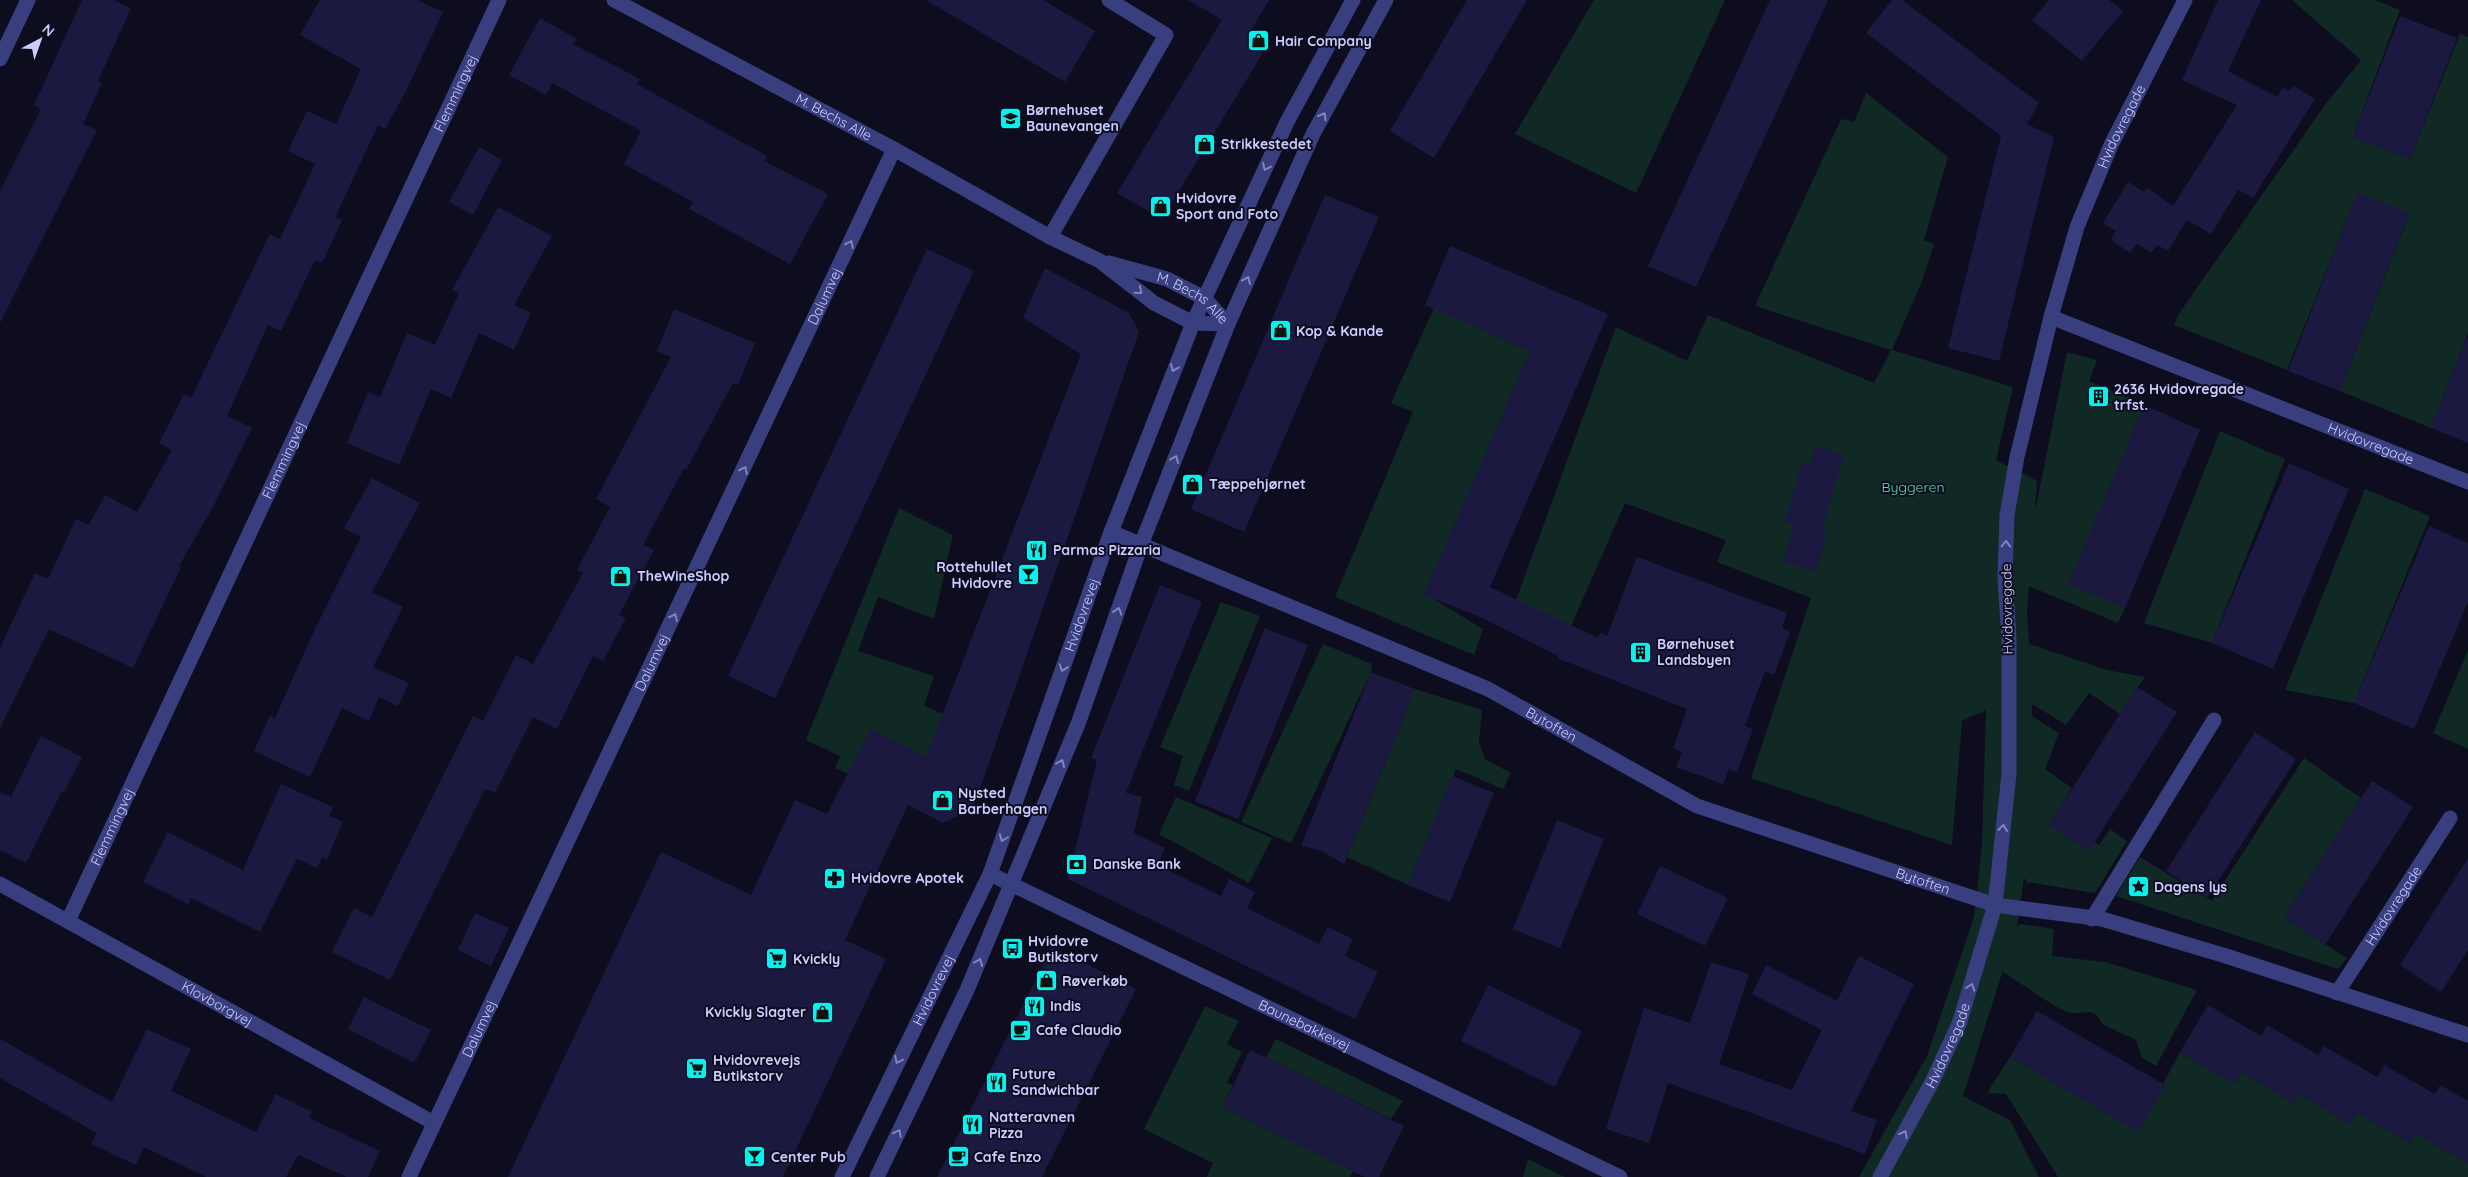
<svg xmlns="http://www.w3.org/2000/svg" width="2468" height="1177" viewBox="0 0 2468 1177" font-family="Quicksand,sans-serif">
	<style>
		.green { fill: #102925 }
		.building { fill: #1c1940 }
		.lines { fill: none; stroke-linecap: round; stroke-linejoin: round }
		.minor { stroke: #383e7e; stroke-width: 15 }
		.oneway { stroke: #8285be }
		.labels { text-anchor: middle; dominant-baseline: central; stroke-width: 4; stroke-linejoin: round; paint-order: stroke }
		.poi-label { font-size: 14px; font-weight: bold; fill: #cbccff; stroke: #0d0d1f; text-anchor: start }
		.street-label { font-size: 14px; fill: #cbccff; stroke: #0d0d1f }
		.park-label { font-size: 14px; fill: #58deab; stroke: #0d0d1f }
	</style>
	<rect width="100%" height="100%" fill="#0d0d1f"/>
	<!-- green -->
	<path class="green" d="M1594,0H1725L1636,193L1515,134Z
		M2292,0H2375L2400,10L2353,137L2410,159L2460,34L2468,37V333L2431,428L2340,391L2409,214L2357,194L2287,370L2174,325L2178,315L2325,105L2361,60Z
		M1866,93L1948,157L1924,240L1934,244L1922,281L1892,350L2013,387L1996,460L2037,481L2035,512L2067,352L2097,360L2089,381L2144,405L2125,608L2118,623L2029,586L2027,613L2029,644L2107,670L2145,677L2120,714L2089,693L2066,725L2032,704V716L2059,733L2045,769L2072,788L2049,825L2088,850L2094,842L2099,845L2110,829L2127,841L2095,893L2027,882L2024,878L2017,926L2021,924L2054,929L2052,956L2105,962L2197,990L2156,1066L2142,1058L2136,1040L2102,1024C2093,1003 2083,1017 2068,1012C2051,1006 2020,982 2003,972L2004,967L1963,1096L2010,1120L2039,1177H1859L1927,1056L1974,917L1982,846L1986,710L1962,721L1952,845L1751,778L1811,598L1717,562L1726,540L1625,503L1571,626L1516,600L1616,327L1687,361L1708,315L1874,383L1891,350L1755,306L1841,119L1854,122Z
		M1434,308L1530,351L1425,594L1483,629L1474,655L1335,597L1413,412L1391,403Z
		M2220,431L2285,459L2212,643L2144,623Z
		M2365,489L2430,516L2354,703L2285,690Z
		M899,508L953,535L934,619L878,597L858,651L934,676L924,706L944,714L926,757L871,729L848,774L835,768L840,756L806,740Z
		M1221,602L1260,616L1189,791L1174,785L1183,756L1160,747Z
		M1323,644L1372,664L1371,672L1291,843L1241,822Z
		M2468,650V749L2433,733Z
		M1415,689L1482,710L1479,743L1486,760L1511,773L1503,789L1456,769L1408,885L1347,857Z
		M2304,758L2361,798L2284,918L2347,958L2338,969L2116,896L2140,857L2212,901Z
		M1176,797L1272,838L1249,883L1159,834Z
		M1205,1006L1239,1021L1227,1044L1242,1052L1227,1083L1233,1085L1223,1107L1353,1171L1350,1177H1207L1213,1163L1144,1129Z
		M1276,1039L1403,1101L1391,1119L1266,1058Z
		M2180,1052L2234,1083L2241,1072L2293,1103L2299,1094L2350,1124L2357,1112L2410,1143L2416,1133L2465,1162L2468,1157V1177H2058L2006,1094L1987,1093L2010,1057L2138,1131Z
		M1528,1159L1565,1177H1523Z"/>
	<!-- building -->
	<path class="building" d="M82,0H113L131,8L98,81L102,83L83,124L97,130L0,323V191L41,109L34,105Z
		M320,0H417L443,12L405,93L385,129L378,125L335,218L342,220L322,263L315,260L281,331L268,325L227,416L252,428L214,505L179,566L181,567L133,668L49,629L0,728V648L35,573L48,579L76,519L89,525L105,495L137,512L172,450L159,443L184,394L191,398L270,234L280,239L315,164L288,151L307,111L336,124L361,69L300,35Z
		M926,0H1043L1095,31L1065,82Z
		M1188,0H1269L1251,30L1270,41L1162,219L1117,193L1222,20Z
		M1467,0H1527L1434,158L1390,131Z
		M1770,0H1828L1696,287L1648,266Z
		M1892,0H1902L2039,103L2027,124L2054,137L1999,361L1948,348L2001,136L1866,33Z
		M2049,0H2109L2123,11L2082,61L2032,20Z
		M2218,0H2261L2228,71L2277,97L2283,87L2289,91L2294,86L2315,99L2253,198L2238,190L2211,234L2187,220L2168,251L2157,245L2151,253L2137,244L2130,253L2111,240L2116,231L2103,223L2128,182L2144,192L2148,188L2173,206L2237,105L2182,80Z
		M2400,16L2457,38L2410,159L2353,137Z
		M540,18L577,39L573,44L640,79L637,84L767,156L764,161L828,194L790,264L689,209L693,202L624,164L641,131L552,83L546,95L509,75Z
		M479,147L502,160L473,215L449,202Z
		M2357,193L2409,213L2340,391L2288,371Z
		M1325,195L1379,217L1244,532L1191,509Z
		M498,207L552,236L514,305L531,313L514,350L479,333L451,398L431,389L399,465L347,443L368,392L380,397L407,333L435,345L459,293L452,290Z
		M1450,246L1608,314L1490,587L1598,638L1600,633L1607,636L1637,557L1787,613L1782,628L1790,632L1774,675L1765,671L1745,726L1753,729L1737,772L1729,769L1723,784L1676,767L1682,752L1673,748L1687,709L1557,658L1558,656L1478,616L1424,595L1530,351L1425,305Z
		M927,249L974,271L775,698L728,676Z
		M1045,268L1129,313L1139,332L973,809L943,823L908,805L845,940L886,959L783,1177H508L661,852L751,895L795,800L827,814L871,729L926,757L1081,354L1023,318Z
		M674,309L755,343L738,385L733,383L686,470L684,468L643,545L654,550L619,615L626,618L603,661L593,656L557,729L533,717L495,793L485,789L390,980L332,952L354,908L372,917L473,716L483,721L516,655L533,664L583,573L577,570L610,507L596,499L671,357L657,351Z
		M2466,338L2468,339V443L2431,428Z
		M2144,405L2200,430L2125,608L2068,584Z
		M1816,446L1844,455L1821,532L1827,534L1816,571L1783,562L1794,525L1785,522L1802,463L1810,465Z
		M2289,463L2349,489L2273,669L2212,643Z
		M372,478L420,503L372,592L403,607L373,667L409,683L398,706L379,697L369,721L342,708L310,777L254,751L270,715L275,718L314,631L361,537L344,528Z
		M2429,526L2468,543V602L2414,729L2354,703Z
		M1160,585L1202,602L1126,793L1142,797L1134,833L1165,848L1157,865L1221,896L1229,879L1255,892L1247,908L1319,944L1328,927L1353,939L1345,956L1378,972L1355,1019L1068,879L1097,760L1091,758Z
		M1265,628L1308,645L1238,819L1195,801Z
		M1371,672L1415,689L1344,864L1320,850L1301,846Z
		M2137,687L2177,712L2089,851L2049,825Z
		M2255,732L2296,759L2207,898L2166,871Z
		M41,736L82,757L64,792L62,791L26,863L0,850V792L11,797Z
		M1452,776L1494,793L1450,902L1408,885Z
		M2372,781L2413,807L2325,945L2284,918Z
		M281,784L333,807L329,816L343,822L327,859L322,857L317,868L297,859L260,932L191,898L188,904L143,882L168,832L243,870Z
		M1557,820L1604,839L1560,948L1513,929Z
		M2468,858V950L2441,992L2400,965Z
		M1660,866L1728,898L1705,946L1637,914Z
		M475,913L509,928L491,966L458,950Z
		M1052,947L1136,989L1042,1177H937Z
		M1859,956L1914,984L1851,1111L1877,1120L1865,1154L1668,1083L1649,1143L1606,1129L1644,1008L1690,1023L1711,962L1749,974L1719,1064L1792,1090L1822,1030L1752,994L1766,965L1837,1001Z
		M1488,985L1582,1031L1555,1087L1461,1041Z
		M364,997L431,1030L414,1063L348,1029Z
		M2208,1005L2261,1036L2267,1025L2318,1055L2324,1046L2377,1077L2384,1065L2435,1094L2440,1085L2468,1101V1164L2416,1133L2410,1143L2357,1112L2350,1124L2299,1094L2293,1103L2241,1072L2234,1083L2180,1052Z
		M2037,1011L2165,1085L2138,1132L2010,1057Z
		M147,1029L191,1049L171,1091L256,1132L276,1094L312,1112L309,1118L380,1151L368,1177H347L298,1155L286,1177H206L144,1147L136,1165L91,1144L97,1133L0,1078V1039L112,1102Z
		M1250,1050L1404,1126L1379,1177H1365L1223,1107Z"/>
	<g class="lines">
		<!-- minor -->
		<g class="minor">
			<path id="s1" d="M614,0L894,149L1050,237L1100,261L1154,303L1193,323L1228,324"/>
			<path d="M0,59L28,0"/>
			<path d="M1050,237L1166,35L1109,0"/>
			<path id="s2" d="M1109,263L1167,279L1204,298L1228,324"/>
			<path id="s3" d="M2051,317L2468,482"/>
			<path id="s4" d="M1111,532L1488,689L1697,806L1995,905L2102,919L2226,956L2468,1035"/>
			<path id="s5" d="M990,874L1620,1177"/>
			<path id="s6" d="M0,884L434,1123"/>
			<path d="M2092,919L2214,720"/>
			<path id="s7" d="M68,921L499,0"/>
			<path id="s8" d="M2337,993L2450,818"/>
			<path id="s9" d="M409,1177L894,149"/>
			<path id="s10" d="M842,1177L990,874L1111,532L1193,323L1287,122L1353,0"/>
			<path d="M877,1177L967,990L1078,724L1141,545L1228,324L1313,134L1386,0"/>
			<path id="s11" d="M1880,1177L1932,1082L1959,1024L1995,905L2009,774V639L2005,577L2007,515L2017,457L2051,317L2077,227L2111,145L2185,0"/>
		</g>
	</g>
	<!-- one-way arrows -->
	<defs><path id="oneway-chevron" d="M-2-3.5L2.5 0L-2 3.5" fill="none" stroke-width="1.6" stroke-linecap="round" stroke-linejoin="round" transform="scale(1.25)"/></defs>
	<g class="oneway">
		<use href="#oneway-chevron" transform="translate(1323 116) rotate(-61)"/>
		<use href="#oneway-chevron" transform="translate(1266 167) rotate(115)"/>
		<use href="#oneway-chevron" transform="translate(850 244) rotate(-65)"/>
		<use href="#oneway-chevron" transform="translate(1247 280) rotate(-66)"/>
		<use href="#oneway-chevron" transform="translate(1139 291) rotate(40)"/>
		<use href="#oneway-chevron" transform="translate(1174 368) rotate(112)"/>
		<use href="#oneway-chevron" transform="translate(1175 459) rotate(-68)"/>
		<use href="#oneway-chevron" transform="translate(744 470) rotate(-65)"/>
		<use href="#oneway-chevron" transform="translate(2006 544) rotate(-88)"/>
		<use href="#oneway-chevron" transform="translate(1118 611) rotate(-71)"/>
		<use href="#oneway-chevron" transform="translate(674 617) rotate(-65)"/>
		<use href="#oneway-chevron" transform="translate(1063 668) rotate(109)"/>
		<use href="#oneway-chevron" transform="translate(1061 763) rotate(-67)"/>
		<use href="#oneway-chevron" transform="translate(2003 828) rotate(-84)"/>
		<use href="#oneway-chevron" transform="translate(1003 838) rotate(111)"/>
		<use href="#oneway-chevron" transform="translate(979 962) rotate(-68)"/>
		<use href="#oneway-chevron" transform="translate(1971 987) rotate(-72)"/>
		<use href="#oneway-chevron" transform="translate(898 1060) rotate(116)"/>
		<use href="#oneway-chevron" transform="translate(898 1133) rotate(-64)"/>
		<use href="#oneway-chevron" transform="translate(1904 1134) rotate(-61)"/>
	</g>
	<!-- icons -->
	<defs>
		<symbol id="shop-square" viewBox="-11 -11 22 22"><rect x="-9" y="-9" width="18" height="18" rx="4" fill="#02f4ee" stroke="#0d0d1f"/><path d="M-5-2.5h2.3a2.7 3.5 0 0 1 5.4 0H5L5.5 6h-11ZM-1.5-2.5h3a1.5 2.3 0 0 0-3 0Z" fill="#111"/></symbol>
		<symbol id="school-square" viewBox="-11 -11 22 22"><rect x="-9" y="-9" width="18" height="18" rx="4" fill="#02f4ee" stroke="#0d0d1f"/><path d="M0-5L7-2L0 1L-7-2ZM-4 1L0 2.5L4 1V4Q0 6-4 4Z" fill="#111"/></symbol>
		<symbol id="building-square" viewBox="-11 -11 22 22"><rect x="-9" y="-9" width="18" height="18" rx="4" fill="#02f4ee" stroke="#0d0d1f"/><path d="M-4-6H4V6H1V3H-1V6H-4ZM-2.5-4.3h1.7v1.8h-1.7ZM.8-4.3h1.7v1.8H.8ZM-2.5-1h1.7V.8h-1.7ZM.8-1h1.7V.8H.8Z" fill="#111"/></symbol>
		<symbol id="restaurant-square" viewBox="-11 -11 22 22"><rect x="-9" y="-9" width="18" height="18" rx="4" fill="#02f4ee" stroke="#0d0d1f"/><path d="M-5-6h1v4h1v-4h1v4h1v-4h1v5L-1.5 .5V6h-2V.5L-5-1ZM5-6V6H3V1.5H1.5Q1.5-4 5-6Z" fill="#111"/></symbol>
		<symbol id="bar-square" viewBox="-11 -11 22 22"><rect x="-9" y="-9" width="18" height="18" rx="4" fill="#02f4ee" stroke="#0d0d1f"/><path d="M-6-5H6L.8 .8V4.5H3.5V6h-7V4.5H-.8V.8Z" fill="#111"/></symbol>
		<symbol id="bank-square" viewBox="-11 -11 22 22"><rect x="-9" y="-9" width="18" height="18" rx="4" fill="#02f4ee" stroke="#0d0d1f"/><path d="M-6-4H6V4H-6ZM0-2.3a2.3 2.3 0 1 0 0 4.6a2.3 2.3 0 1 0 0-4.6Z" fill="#111"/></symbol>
		<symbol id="pharmacy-square" viewBox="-11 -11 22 22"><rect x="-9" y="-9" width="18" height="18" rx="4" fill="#02f4ee" stroke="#0d0d1f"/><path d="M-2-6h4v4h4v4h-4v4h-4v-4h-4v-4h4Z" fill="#111"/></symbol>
		<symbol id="sight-square" viewBox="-11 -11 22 22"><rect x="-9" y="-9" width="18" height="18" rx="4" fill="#02f4ee" stroke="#0d0d1f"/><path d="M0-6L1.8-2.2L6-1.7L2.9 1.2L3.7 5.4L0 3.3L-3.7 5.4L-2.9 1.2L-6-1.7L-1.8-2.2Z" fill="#111"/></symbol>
		<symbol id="bus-square" viewBox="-11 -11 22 22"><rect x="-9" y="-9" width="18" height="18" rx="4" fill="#02f4ee" stroke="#0d0d1f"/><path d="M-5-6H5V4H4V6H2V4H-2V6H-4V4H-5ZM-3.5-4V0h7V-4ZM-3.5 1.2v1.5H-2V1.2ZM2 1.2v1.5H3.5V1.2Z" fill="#111"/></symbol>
		<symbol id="supermarket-square" viewBox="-11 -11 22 22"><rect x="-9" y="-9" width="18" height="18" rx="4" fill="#02f4ee" stroke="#0d0d1f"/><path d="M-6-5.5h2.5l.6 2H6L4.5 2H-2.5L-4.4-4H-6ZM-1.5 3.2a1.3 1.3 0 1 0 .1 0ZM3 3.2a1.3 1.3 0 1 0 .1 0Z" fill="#111"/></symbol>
		<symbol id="cafe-square" viewBox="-11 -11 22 22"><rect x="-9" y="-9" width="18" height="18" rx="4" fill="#02f4ee" stroke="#0d0d1f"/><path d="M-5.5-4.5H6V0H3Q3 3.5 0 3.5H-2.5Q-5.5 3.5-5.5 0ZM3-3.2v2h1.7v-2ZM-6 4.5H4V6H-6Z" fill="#111"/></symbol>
	</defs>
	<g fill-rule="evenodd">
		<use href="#shop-square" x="1246" y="28" width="25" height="25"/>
		<use href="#school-square" x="998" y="106" width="25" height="25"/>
		<use href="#shop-square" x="1192" y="132" width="25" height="25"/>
		<use href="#shop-square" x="1148" y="194" width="25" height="25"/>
		<use href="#shop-square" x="1268" y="318" width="25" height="25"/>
		<use href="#building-square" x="2086" y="384" width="25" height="25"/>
		<use href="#shop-square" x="1180" y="472" width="25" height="25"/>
		<use href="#restaurant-square" x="1024" y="538" width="25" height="25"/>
		<use href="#bar-square" x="1016" y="562" width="25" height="25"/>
		<use href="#shop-square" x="608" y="564" width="25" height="25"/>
		<use href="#building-square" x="1628" y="640" width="25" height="25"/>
		<use href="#shop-square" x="930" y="788" width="25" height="25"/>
		<use href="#bank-square" x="1064" y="852" width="25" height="25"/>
		<use href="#pharmacy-square" x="822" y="866" width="25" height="25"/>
		<use href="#sight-square" x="2126" y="874" width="25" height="25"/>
		<use href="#bus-square" x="1000" y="936" width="25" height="25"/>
		<use href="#supermarket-square" x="764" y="946" width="25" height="25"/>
		<use href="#shop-square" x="1034" y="968" width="25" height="25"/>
		<use href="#restaurant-square" x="1022" y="994" width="25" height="25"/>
		<use href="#shop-square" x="810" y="1000" width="25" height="25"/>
		<use href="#cafe-square" x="1008" y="1018" width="25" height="25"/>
		<use href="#supermarket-square" x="684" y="1056" width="25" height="25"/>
		<use href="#restaurant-square" x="984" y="1070" width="25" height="25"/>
		<use href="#restaurant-square" x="960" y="1112" width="25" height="25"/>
		<use href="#bar-square" x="742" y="1144" width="25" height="25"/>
		<use href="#cafe-square" x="946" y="1144" width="25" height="25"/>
	</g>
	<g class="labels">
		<!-- poi labels -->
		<g class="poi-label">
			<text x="1275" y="41">Hair Company</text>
			<text x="1026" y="110">Børnehuset<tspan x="1026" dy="16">Baunevangen</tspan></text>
			<text x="1221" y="144">Strikkestedet</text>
			<text x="1176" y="198">Hvidovre<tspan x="1176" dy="16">Sport and Foto</tspan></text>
			<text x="1296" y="331">Kop &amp; Kande</text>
			<text x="2114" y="389">2636 Hvidovregade<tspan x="2114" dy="16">trfst.</tspan></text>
			<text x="1209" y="484">Tæppehjørnet</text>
			<text x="1053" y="550">Parmas Pizzaria</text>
			<text x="1012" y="567" text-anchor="end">Rottehullet<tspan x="1012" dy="16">Hvidovre</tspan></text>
			<text x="637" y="576">TheWineShop</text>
			<text x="1657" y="644">Børnehuset<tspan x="1657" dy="16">Landsbyen</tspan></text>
			<text x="958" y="793">Nysted<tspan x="958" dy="16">Barberhagen</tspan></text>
			<text x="1093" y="864">Danske Bank</text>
			<text x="851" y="878">Hvidovre Apotek</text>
			<text x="2154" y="887">Dagens lys</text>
			<text x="1028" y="941">Hvidovre<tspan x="1028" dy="16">Butikstorv</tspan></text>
			<text x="793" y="959">Kvickly</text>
			<text x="1062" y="981">Røverkøb</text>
			<text x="1050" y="1006">Indis</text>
			<text x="806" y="1012" text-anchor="end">Kvickly Slagter</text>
			<text x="1036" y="1030">Cafe Claudio</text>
			<text x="713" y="1060">Hvidovrevejs<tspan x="713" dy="16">Butikstorv</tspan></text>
			<text x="1012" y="1074">Future<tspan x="1012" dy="16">Sandwichbar</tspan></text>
			<text x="989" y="1117">Natteravnen<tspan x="989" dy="16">Pizza</tspan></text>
			<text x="771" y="1157">Center Pub</text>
			<text x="974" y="1157">Cafe Enzo</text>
		</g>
		<!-- street labels -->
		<g class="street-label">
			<text stroke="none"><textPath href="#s7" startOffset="914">Flemmingvej</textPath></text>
			<text stroke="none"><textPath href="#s1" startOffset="249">M. Bechs Alle</textPath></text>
			<text stroke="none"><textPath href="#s11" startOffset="1094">Hvidovregade</textPath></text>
			<text stroke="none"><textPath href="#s9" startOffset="974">Dalumvej</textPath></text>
			<text stroke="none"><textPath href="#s2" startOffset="92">M. Bechs Alle</textPath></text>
			<text stroke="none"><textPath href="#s3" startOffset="344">Hvidovregade</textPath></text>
			<text stroke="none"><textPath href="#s7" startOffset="509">Flemmingvej</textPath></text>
			<text transform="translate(2007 609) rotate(-91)">Hvidovregade</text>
			<text stroke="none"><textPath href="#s10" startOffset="612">Hvidovrevej</textPath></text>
			<text stroke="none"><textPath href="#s9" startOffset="569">Dalumvej</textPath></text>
			<text stroke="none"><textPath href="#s4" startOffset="481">Bytoften</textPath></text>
			<text stroke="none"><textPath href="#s7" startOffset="104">Flemmingvej</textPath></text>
			<text stroke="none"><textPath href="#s4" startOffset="886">Bytoften</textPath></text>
			<text stroke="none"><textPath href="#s8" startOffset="104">Hvidovregade</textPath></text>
			<text stroke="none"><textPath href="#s10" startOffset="208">Hvidovrevej</textPath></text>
			<text stroke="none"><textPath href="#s6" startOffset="248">Klovborgvej</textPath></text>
			<text stroke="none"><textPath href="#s5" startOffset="349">Baunebakkevej</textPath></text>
			<text stroke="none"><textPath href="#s9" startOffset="164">Dalumvej</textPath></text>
			<text stroke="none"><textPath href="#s11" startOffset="148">Hvidovregade</textPath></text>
		</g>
		<!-- park labels -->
		<g class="park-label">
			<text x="1913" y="487">Byggeren</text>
		</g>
	</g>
	<!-- north arrow -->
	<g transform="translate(40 40) rotate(41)" stroke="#0d0d1f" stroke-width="4" paint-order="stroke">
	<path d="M0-4L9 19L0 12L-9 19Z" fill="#cbccff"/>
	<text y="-8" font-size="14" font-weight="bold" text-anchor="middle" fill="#cbccff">N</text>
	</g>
</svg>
